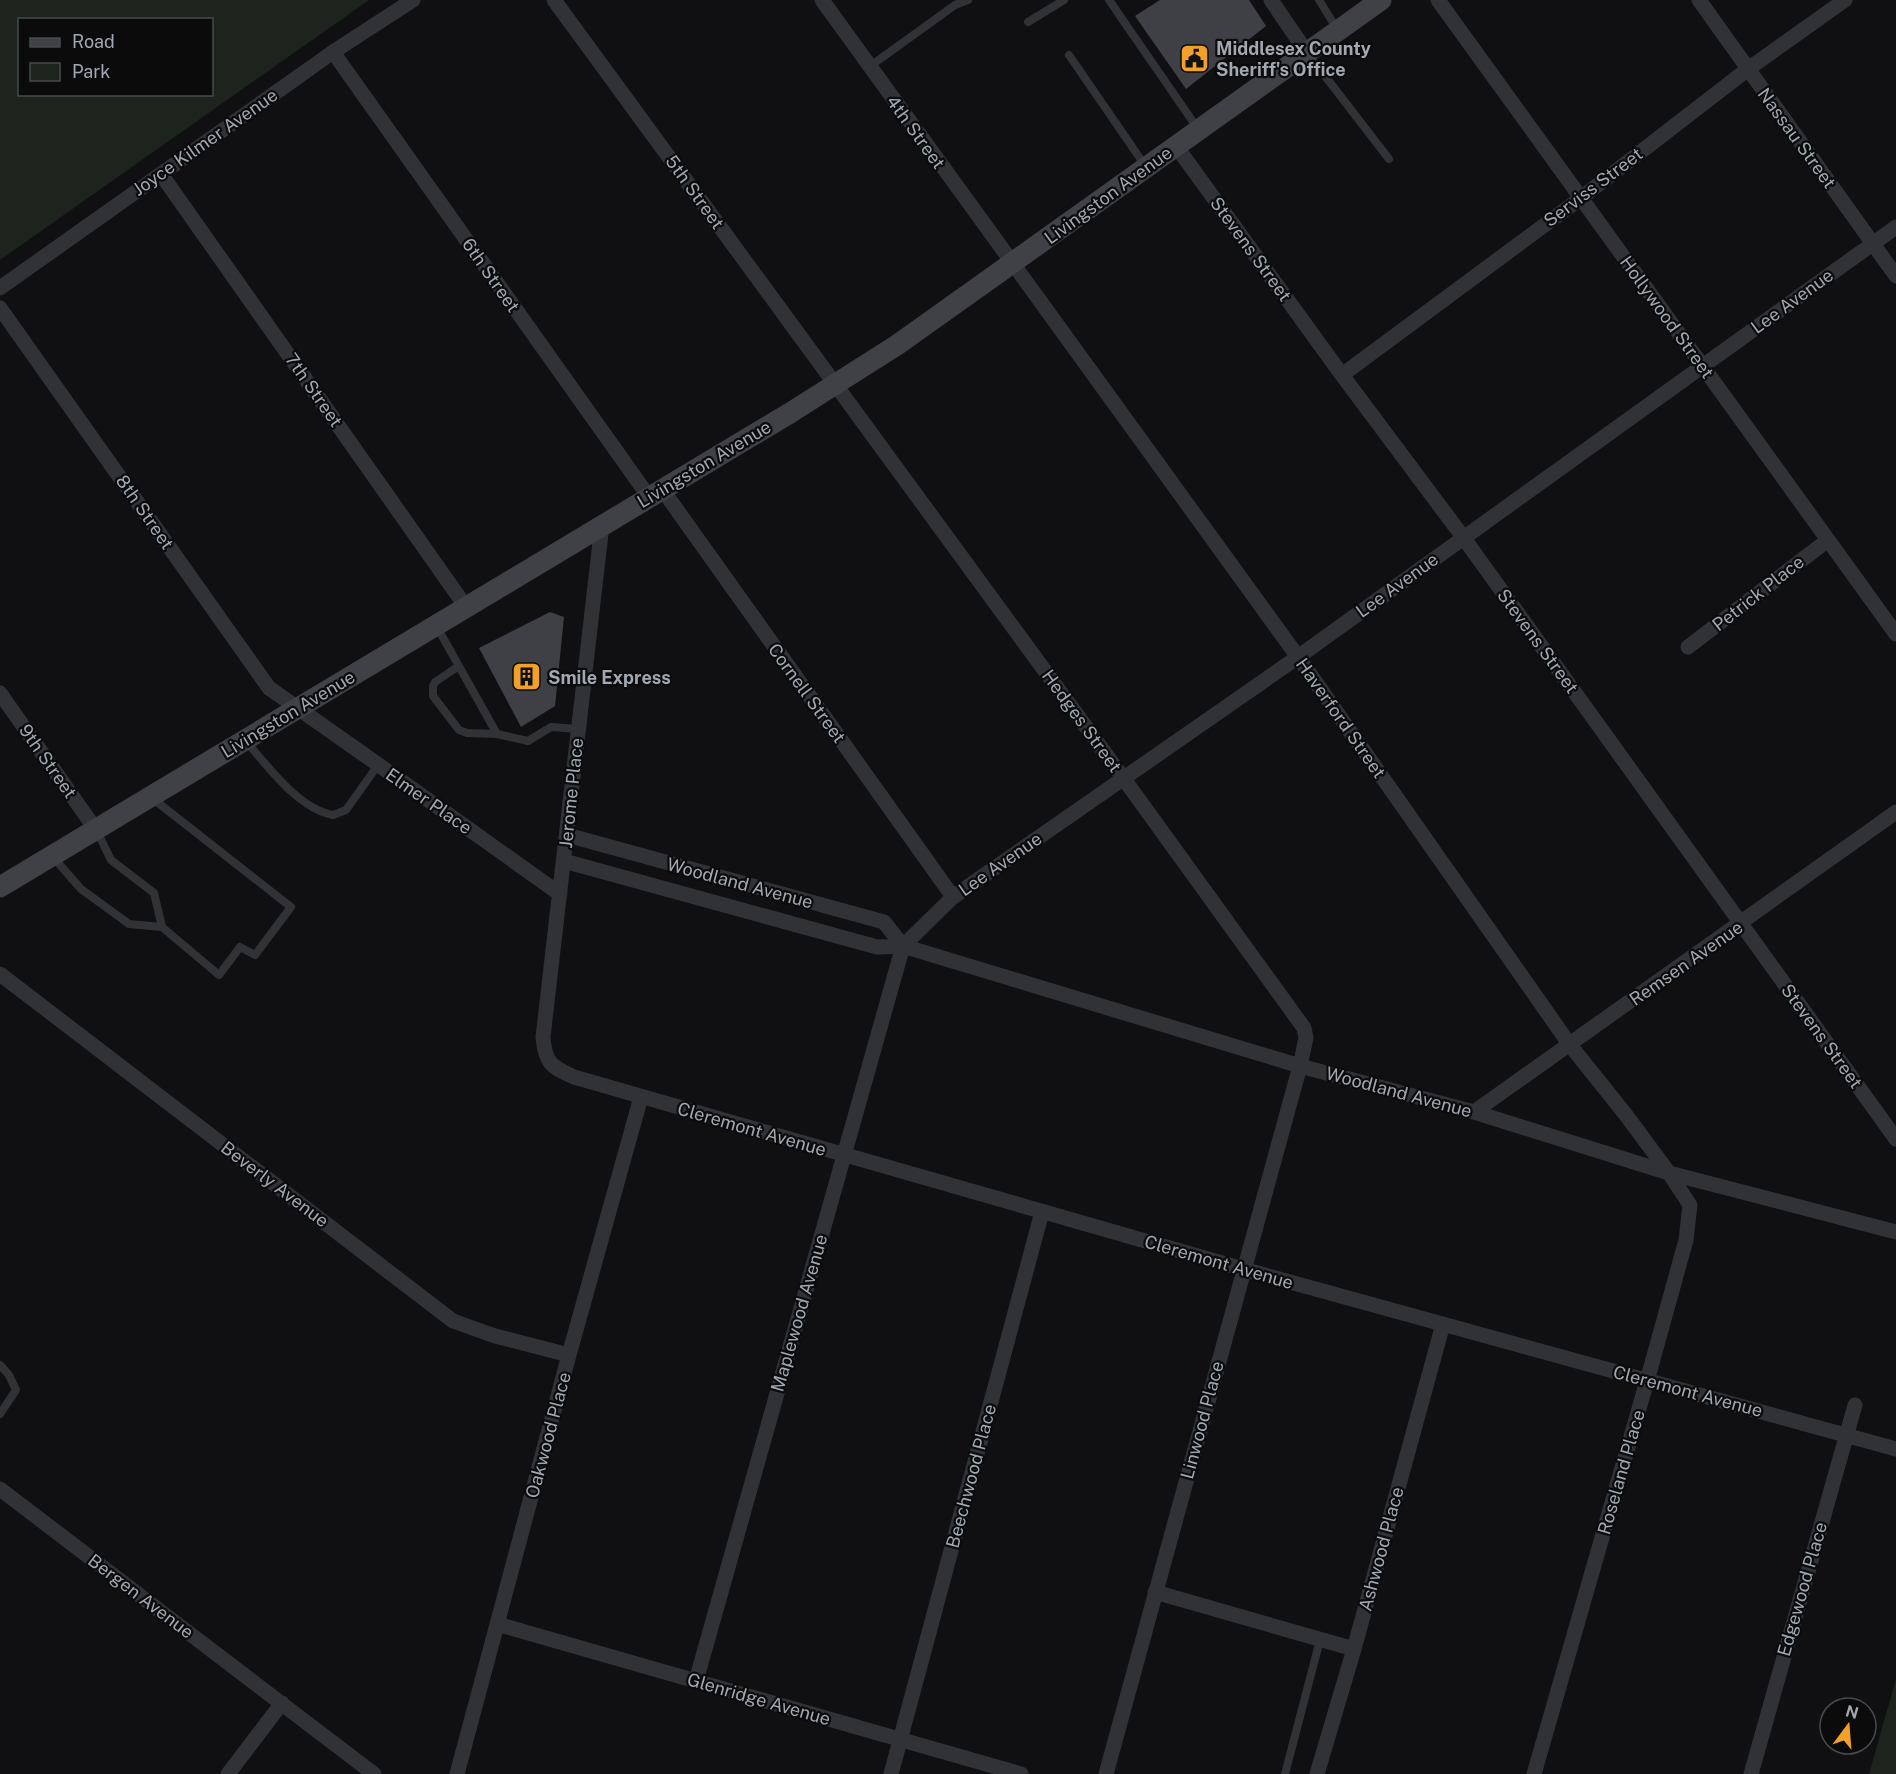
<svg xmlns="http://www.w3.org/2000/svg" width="1896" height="1774" viewBox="0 0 1896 1774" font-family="'Public Sans',sans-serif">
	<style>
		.green { fill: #1d241d; fill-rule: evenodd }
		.building { fill: #3f4045 }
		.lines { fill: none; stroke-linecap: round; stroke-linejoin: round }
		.lane { stroke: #313236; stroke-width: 8 }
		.street { stroke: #313236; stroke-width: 15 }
		.secondary { stroke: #3f4146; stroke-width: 21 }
		.labels { text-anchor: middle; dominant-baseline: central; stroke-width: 4.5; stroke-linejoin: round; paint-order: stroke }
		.poi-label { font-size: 18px; font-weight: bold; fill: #a1a8b2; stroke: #0b0b0c; text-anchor: start }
		.street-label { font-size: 18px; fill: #a1a8b2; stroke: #0b0b0c }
	</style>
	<rect width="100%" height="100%" fill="#101012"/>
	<!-- green -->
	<path class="green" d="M0,0H369L0,260ZM20,20H212V94H20Z
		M1896,1679V1774H1869Z"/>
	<!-- building -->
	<path class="building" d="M1160,0H1249L1266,26L1186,89L1135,16Z
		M550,612L564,617L555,706L521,727L479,648Z"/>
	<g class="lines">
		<!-- lane -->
		<path class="lane" d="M1109,0L1198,129
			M1319,0L1337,29
			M1028,22L1064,0
			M1308,54L1389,159
			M1069,55L1146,167
			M869,67L955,5L968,0
			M437,627L497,734L528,741L551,727L578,729
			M459,666L435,682L433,686V696L459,730L467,733L497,734
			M246,741C268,767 299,809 333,815L346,810L378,765
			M152,798L291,907L255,955L240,947L219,975L162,927
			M53,857L81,889L129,924L162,927L154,893L111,860L97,831
			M0,1365L9,1375L16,1390L0,1414
			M1285,1774L1320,1640"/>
		<!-- street -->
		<path class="street" d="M554,0L1124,779L1304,1028L1306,1038L1300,1066L1106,1774
			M822,0L1298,657L1570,1045L1626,1115L1669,1173L1690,1205L1686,1240L1647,1381L1534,1774
			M1271,0L1307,53
			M1438,0L1896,634
			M1699,0L1896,276
			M333,52L649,497
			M1176,146L1342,375L1463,537L1896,1139
			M161,174L466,607
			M0,288L333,52L413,0
			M0,308L269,688C367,756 463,825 560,894
			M1342,375L1581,198L1748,69L1845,0
			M662,489L953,897
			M602,525L543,1037C545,1064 552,1067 574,1077L1243,1269L1896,1449
			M1688,647L1828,540
			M0,693L96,830
			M567,835L884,922L903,946
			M564,861L877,947L903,946L1300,1066L1474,1112L1669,1173L1896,1232
			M0,974L453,1321L495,1336L569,1355
			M1474,1112L1896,812
			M0,1489L374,1774
			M1155,1592L1354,1649
			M497,1624L1021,1774
			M696,1681L903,946L953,897L1298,657L1896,227
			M228,1774L282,1703
			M457,1774L569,1355L641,1097
			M891,1774L1042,1212
			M1317,1774L1354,1649L1443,1324
			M1751,1774L1855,1405"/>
		<!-- secondary -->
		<path class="secondary" d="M0,887L790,413L897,345L1381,0"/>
	</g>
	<!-- icons -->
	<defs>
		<symbol id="civic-square" viewBox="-11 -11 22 22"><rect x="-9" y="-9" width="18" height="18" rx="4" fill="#f1a029" stroke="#0b0b0c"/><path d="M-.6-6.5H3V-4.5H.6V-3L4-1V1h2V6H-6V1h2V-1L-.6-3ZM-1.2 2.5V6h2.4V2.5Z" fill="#111"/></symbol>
		<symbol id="building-square" viewBox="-11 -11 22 22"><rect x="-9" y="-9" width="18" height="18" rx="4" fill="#f1a029" stroke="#0b0b0c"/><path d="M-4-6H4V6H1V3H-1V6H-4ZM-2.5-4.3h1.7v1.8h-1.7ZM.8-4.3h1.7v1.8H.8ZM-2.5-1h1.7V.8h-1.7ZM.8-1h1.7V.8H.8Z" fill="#111"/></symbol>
	</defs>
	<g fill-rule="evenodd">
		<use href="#civic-square" x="1178" y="42" width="33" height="33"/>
		<use href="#building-square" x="510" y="660" width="33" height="33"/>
	</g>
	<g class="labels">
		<!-- poi labels -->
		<g class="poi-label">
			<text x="1216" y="48">Middlesex County<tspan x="1216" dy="21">Sheriff's Office</tspan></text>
			<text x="548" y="677">Smile Express</text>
		</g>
		<!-- street labels -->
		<g class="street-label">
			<text transform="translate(916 132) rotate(54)">4th Street</text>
			<text transform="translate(1797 138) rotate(54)">Nassau Street</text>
			<text transform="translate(205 142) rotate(-35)">Joyce Kilmer Avenue</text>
			<text transform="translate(1593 187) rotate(-37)">Serviss Street</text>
			<text transform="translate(695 192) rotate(54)">5th Street</text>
			<text transform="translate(1108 195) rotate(-36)">Livingston Avenue</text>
			<text transform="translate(1251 249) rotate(54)">Stevens Street</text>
			<text transform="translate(491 275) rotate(55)">6th Street</text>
			<text transform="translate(1792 301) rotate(-36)">Lee Avenue</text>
			<text transform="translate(1667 317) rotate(54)">Hollywood Street</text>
			<text transform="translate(314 390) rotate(55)">7th Street</text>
			<text transform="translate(704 464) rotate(-31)">Livingston Avenue</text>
			<text transform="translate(145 512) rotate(55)">8th Street</text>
			<text transform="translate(1397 585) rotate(-36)">Lee Avenue</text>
			<text transform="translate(1758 593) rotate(-38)">Petrick Place</text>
			<text transform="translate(1538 641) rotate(54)">Stevens Street</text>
			<text transform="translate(807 693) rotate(54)">Cornell Street</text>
			<text transform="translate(288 714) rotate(-31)">Livingston Avenue</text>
			<text transform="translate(1341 718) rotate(55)">Haverford Street</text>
			<text transform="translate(1082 721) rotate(54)">Hedges Street</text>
			<text transform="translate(48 761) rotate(55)">9th Street</text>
			<text transform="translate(571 793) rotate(-84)">Jerome Place</text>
			<text transform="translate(429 801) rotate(35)">Elmer Place</text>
			<text transform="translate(1000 864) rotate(-35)">Lee Avenue</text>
			<text transform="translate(740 883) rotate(15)">Woodland Avenue</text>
			<text transform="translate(1686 963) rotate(-35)">Remsen Avenue</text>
			<text transform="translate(1822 1036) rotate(54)">Stevens Street</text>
			<text transform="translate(1399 1092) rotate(15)">Woodland Avenue</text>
			<text transform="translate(752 1129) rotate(16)">Cleremont Avenue</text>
			<text transform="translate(275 1184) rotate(37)">Beverly Avenue</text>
			<text transform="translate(1219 1262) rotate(16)">Cleremont Avenue</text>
			<text transform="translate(799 1313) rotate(-74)">Maplewood Avenue</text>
			<text transform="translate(1688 1391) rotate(15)">Cleremont Avenue</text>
			<text transform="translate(1202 1420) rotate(-75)">Linwood Place</text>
			<text transform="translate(548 1435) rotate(-75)">Oakwood Place</text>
			<text transform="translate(1621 1472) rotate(-74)">Roseland Place</text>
			<text transform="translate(971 1476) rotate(-75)">Beechwood Place</text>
			<text transform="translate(1381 1549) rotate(-75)">Ashwood Place</text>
			<text transform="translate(1802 1589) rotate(-74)">Edgewood Place</text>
			<text transform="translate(141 1596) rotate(37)">Bergen Avenue</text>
			<text transform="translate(759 1699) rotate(16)">Glenridge Avenue</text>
		</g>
	</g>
	<!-- legend -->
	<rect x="18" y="18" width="195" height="78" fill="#0b0b0c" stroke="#474a4e" stroke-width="1.5"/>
	<rect x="30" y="38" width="30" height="9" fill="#3f4146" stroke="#474a4e" stroke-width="1.5"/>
	<text x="72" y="48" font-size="18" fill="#a1a8b2">Road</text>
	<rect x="30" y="63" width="30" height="18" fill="#1d241d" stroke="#474a4e" stroke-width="1.5"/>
	<text x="72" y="78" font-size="18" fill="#a1a8b2">Park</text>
	<!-- north arrow -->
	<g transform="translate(1848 1726) rotate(16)"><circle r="28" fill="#0b0b0c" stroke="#474a4e" stroke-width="1.5"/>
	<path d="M0-4.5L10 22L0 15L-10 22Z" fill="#f1a029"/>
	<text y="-9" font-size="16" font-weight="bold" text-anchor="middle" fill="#a1a8b2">N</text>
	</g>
</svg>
